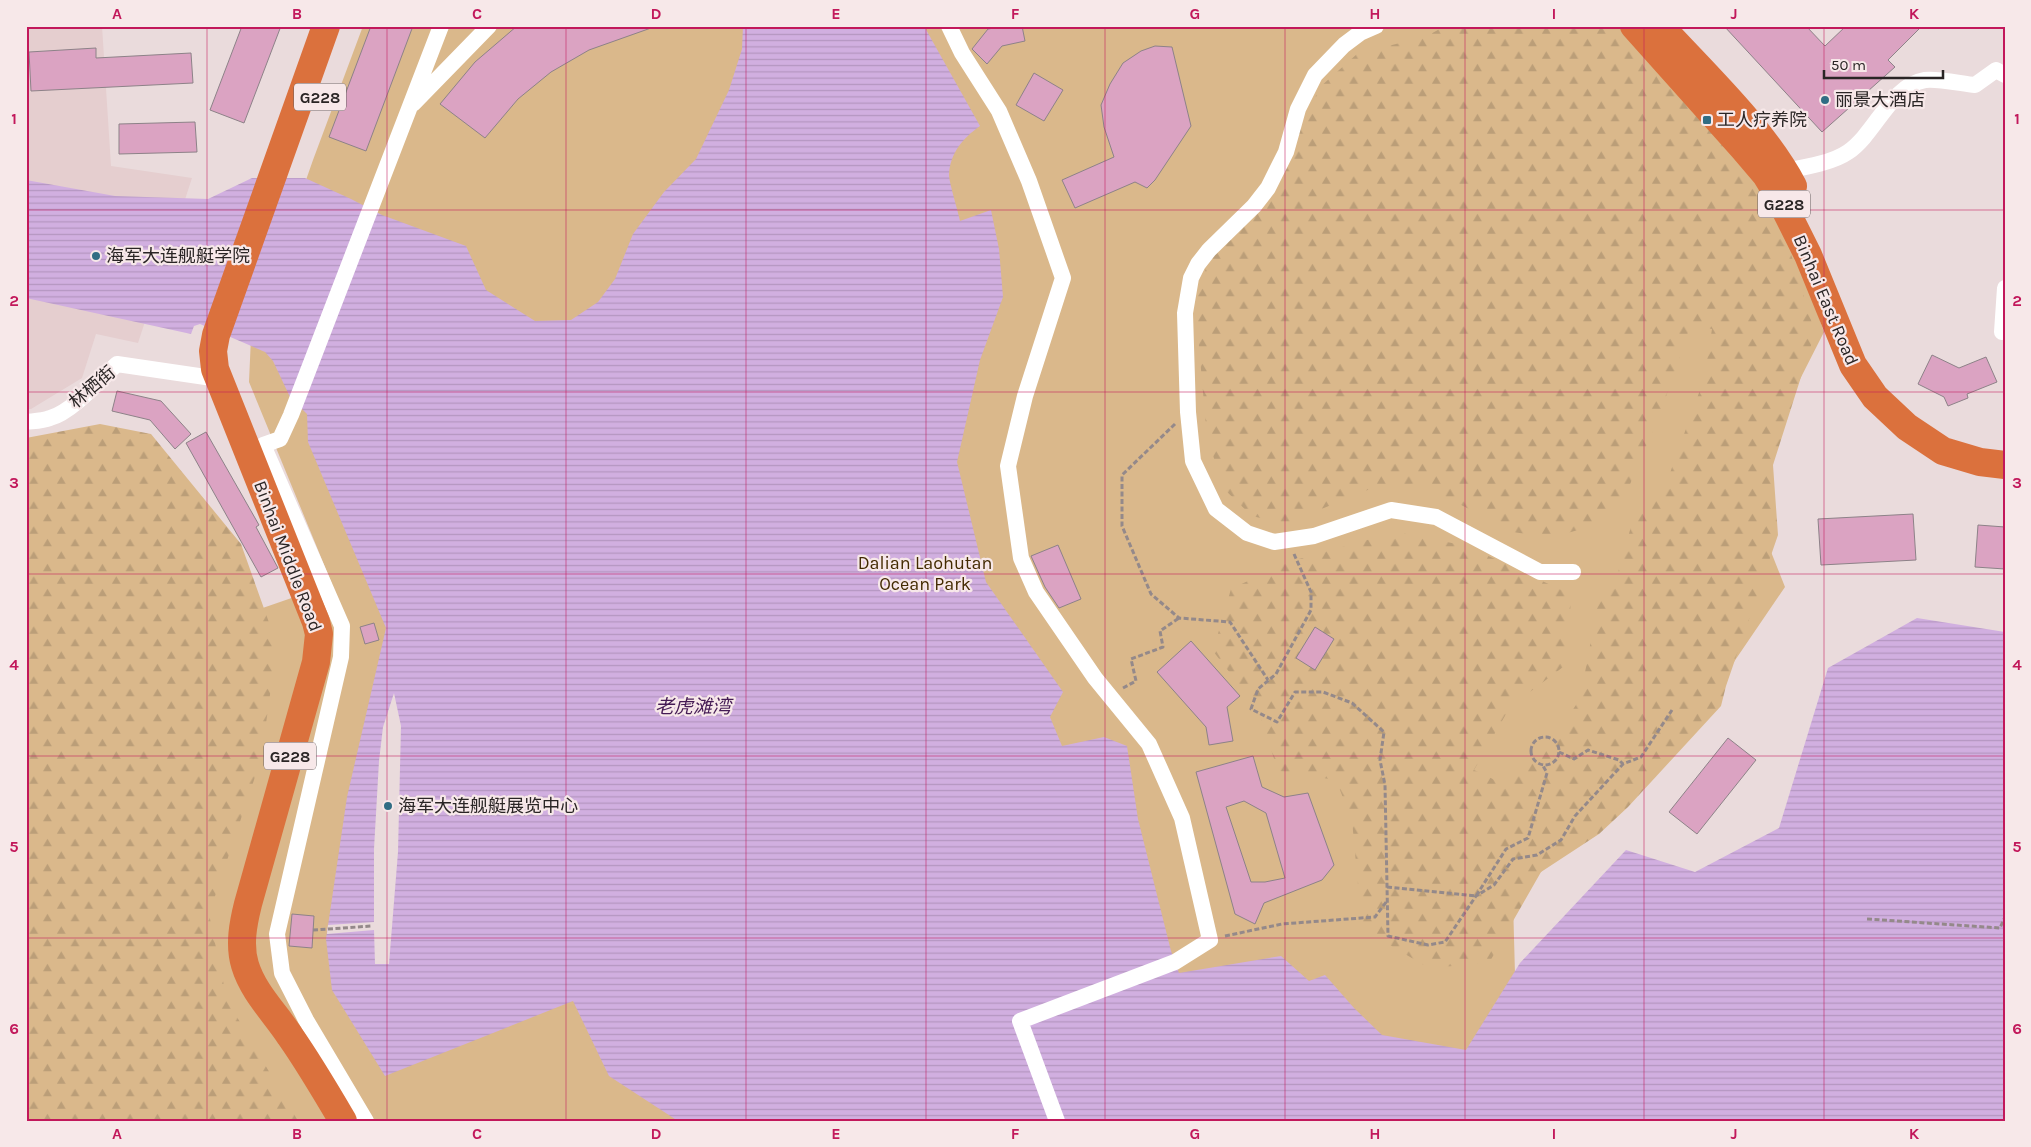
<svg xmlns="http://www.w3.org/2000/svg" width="2031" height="1147" viewBox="0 0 2031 1147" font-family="Karla,'Noto Sans SC',sans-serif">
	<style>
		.built { fill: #e5cecf }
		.green { fill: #dab88b }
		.forest { fill: url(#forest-firs) }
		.water { fill: url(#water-rules) }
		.pier { fill: #eadbdc }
		.building { fill: #dba3c2; stroke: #8d8288; fill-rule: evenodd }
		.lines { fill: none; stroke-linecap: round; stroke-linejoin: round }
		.path { stroke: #94898a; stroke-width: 3; stroke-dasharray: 5 2.5; stroke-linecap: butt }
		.street { stroke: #fff; stroke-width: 16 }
		.highway { stroke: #db713d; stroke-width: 28 }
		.grid { fill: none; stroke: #c2185b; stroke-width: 1; stroke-opacity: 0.55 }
		.poi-dot { fill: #306d84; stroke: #f7e8e9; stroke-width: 2 }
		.labels { text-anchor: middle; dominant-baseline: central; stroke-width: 4.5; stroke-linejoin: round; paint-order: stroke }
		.shield { fill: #f7e8e9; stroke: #686060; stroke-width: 1 }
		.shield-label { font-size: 16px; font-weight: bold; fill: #2a2525 }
		.poi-label { font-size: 18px; fill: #2a2525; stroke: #f7e8e9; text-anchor: start }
		.street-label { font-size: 18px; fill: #2a2525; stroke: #f7e8e9 }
		.park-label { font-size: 18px; fill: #432a01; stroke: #f7e8e9 }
		.water-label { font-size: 19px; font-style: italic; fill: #451b55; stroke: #f7e8e9 }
		.neatline { fill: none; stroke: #c2185b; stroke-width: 2 }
		.grid-label { font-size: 16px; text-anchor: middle; font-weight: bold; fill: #c2185b }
	</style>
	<defs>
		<pattern id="forest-firs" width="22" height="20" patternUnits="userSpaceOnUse" patternTransform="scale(1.25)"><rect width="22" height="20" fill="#dab88b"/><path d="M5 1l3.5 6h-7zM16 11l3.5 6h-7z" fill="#bb9e78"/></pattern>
		<pattern id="water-rules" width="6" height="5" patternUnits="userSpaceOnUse" patternTransform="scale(1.25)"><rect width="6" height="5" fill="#d1afe0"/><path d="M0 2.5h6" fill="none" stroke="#b496c0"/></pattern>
	</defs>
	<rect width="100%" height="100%" fill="#eadbdc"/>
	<!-- built -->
	<path class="built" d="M26,26H102L111,166L192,178L138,343L96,334L82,378L31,409H26Z"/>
	<!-- green -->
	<path class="green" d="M363,26H1626L1790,233L1824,332L1758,462L1760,524L1785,587L1693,722L1584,827L1513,901L1519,1121H26V673L176,638L332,584L249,382L251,337L313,160Z"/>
	<!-- forest -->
	<path class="forest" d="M1445,26H1618L1776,205L1815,333L1773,465L1778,535L1726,686L1721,706L1628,807L1599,834L1541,872L1489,963L1429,968L1362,929L1352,820L1336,780L1278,771L1258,709L1213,651L1231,589L1288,562L1396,532L1467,546L1572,595L1563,667L1510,707L1474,770L1497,781L1539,760L1580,699L1599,598L1617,576L1632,523L1670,473L1704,379L1712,329L1691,324L1660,414L1625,496L1599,524L1550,538L1513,532L1419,483L1370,489L1285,524L1252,516L1224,489L1207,437L1195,302L1211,253L1284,172L1301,127L1320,87L1357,54L1427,36Z
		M100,424L151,434L241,544L277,645L261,759L209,914L227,1000L298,1121H26V438Z"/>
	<!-- water -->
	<path class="water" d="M743,26H924L980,126C963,138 950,153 949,175C949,182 958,211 960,221L991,210L999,249L1003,297L980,360L957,462L986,582L1063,692L1050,717L1062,746L1104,737L1127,746L1138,819L1171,951L1179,973L1281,956L1309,981L1325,975L1354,1008L1382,1035L1466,1050L1520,963L1626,850L1695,872L1779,828L1828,668L1917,618L2005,632V1121H678L609,1076L573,1001L385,1076L332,990L326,939L347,797L386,628L308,442L307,414L290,397L273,361L265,352L200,324L194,326L191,334L26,298V180L115,196L208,199L252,178H305L351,199L382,215L466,246L486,290L535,321L571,320L598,302L615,279L633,234L664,192L696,159L729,90L742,49Z"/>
	<!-- pier -->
	<path class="pier" d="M394,693L401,726L398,852L389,964H375L374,930L327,934L328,925L374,922V849L379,761L383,727Z"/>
	<!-- building -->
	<path class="building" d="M242,26H281L244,123L210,110Z
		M371,26H413L366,151L329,137Z
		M517,26H650L651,28L589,50L551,72L518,99L485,138L440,104L475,62Z
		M1006,26H1022L1025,41L1002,46L987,64L972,49L988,29Z
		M1724,26H1806L1825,46L1846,26H1922L1888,60L1895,67L1822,132Z
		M1155,46L1172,47L1191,126L1155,180L1147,188L1135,182L1075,208L1062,180L1114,157L1104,127L1101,105L1110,84L1123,63L1141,51Z
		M96,48V58L191,53L193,83L31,91L29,52Z
		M1034,73L1063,90L1044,121L1016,105Z
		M195,122L197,152L119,154V124Z
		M1932,355L1959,368L1986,357L1997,382L1967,394L1968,398L1948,406L1944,397L1918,384Z
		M117,391L161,401L191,434L175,449L150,420L112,411Z
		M206,432L259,525L256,527L278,568L261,577L186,443Z
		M1913,514L1916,560L1821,565L1818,519Z
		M1978,525L2005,527V569L1975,567Z
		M1058,545L1081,599L1059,608L1045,587L1031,556Z
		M374,623L379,640L365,644L360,627Z
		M1315,627L1334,639L1315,670L1296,658Z
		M1191,641L1240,696L1227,707L1233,741L1209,745L1206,727L1157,672Z
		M1728,738L1756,760L1697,834L1669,812Z
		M1253,756L1262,787L1284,797L1308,793L1334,865L1322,880L1264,903L1255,924L1235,914L1196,772ZM1244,801L1266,813L1285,878L1265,882H1251L1226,807Z
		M292,914L314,916L312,948L289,946Z"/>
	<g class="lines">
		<!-- path -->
		<path class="path" d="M1175,424L1122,475V526L1151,594L1179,618L1230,622L1268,680
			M1294,554L1311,592V610L1276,674L1258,689L1251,709L1277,722L1295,692H1323L1352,703L1384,732L1380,760L1385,785L1388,936L1428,945L1445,942L1476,896L1494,885L1513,859L1537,855L1561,840L1575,816L1623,764L1641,757L1672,710
			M1123,688L1136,681L1131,659L1163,647L1160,631L1179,618
			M1531 751a14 14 0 1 1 28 0a14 14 0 1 1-28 0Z
			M1559,752L1574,759L1588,750L1619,760L1623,764
			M1387,887L1476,896L1506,849L1528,838L1547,773L1542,764
			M1867,919L2000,928L2005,917
			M313,930L372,926
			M1225,936L1282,924L1375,917L1387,901"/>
		<!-- street -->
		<path class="street" d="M949,26L962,53L999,111L1029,181L1063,278L1025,396L1008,466L1021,558L1036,592L1095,678L1149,744L1182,818L1210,940L1175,962L1020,1021L1057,1121
			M1376,26L1360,33L1344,45L1315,75L1298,109L1286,152L1268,188L1254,206L1209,250L1198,264L1191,278L1185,313L1188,412L1193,461L1216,509L1247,533L1274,542L1314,536L1391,510L1436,517L1540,572H1573
			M413,104L489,26
			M1778,172C1799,168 1831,164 1848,152C1876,133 1890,86 1925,80C1936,78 1963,84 1975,85L1996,70L2005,75
			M2005,288L2002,332L2005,331
			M26,422C34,421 42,421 50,418C71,413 101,379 117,364L219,379
			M366,1121L306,1020L282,973L277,934L341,657L342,626L263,445L280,439L291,415L441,26"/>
		<!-- highway -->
		<path class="highway" d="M326,26L216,335L213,351L215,369L316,622L319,634L316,662L248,904C243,924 239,945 245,965C253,992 275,1013 290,1036C309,1063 326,1092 343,1121
			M1634,26L1743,148L1766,175L1777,193L1808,255L1853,365L1875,397L1907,427L1943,451L1980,462L2005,465
			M1660,26C1705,75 1762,128 1793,186"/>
	</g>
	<!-- grid -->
	<path class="grid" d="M207,26V1121M387,26V1121M566,26V1121M746,26V1121M926,26V1121M1105,26V1121M1285,26V1121M1465,26V1121M1644,26V1121M1824,26V1121M26,210H2005M26,392H2005M26,574H2005M26,756H2005M26,938H2005"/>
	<!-- markers -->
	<g class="poi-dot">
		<circle cx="1825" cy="100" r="5"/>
		<rect x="1702" y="115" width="10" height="10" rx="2.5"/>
		<circle cx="96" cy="256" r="5"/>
		<circle cx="388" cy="806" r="5"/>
	</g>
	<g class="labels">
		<!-- shield labels -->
		<g class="shield">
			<rect x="294" y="83.5" width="52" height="27" rx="4"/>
			<rect x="1758" y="190.5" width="52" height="27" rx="4"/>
			<rect x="264" y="742.5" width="52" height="27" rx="4"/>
		</g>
		<g class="shield-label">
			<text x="320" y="97">G228</text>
			<text x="1784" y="204">G228</text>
			<text x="290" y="756">G228</text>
		</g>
		<!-- poi labels -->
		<g class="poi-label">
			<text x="1835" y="100">丽景大酒店</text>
			<text x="1717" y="120">工人疗养院</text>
			<text x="106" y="256">海军大连舰艇学院</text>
			<text x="398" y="806">海军大连舰艇展览中心</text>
		</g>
		<!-- street labels -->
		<g class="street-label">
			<text transform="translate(1826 300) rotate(67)">Binhai East Road</text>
			<text transform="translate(92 387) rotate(-40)">林栖街</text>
			<text transform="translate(288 556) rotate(69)">Binhai Middle Road</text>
		</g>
		<!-- park labels -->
		<g class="park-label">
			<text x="925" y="563">Dalian Laohutan<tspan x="925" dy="21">Ocean Park</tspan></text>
		</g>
		<!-- water labels -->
		<g class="water-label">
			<text x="693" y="707">老虎滩湾</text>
		</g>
	</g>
	<!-- border -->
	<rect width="2031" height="1147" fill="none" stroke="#f7e8e9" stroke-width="55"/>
	<!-- scale -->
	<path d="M1824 70v8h119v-8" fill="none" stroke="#2a2525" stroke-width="2.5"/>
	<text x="1831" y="70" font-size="15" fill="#2a2525" stroke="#f7e8e9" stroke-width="4" paint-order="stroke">50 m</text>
	<rect x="28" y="28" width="1976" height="1092" class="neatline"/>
	<g class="grid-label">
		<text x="117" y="19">A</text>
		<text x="297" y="19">B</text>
		<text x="477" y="19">C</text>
		<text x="656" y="19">D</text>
		<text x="836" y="19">E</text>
		<text x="1015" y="19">F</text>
		<text x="1195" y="19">G</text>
		<text x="1375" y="19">H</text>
		<text x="1554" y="19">I</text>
		<text x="1734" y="19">J</text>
		<text x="1914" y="19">K</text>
		<text x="14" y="124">1</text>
		<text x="2017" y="124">1</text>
		<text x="14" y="306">2</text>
		<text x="2017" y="306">2</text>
		<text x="14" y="488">3</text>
		<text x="2017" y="488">3</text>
		<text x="14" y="670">4</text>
		<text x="2017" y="670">4</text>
		<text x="14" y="852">5</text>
		<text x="2017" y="852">5</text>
		<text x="14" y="1034">6</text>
		<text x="2017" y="1034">6</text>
		<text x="117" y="1139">A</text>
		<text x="297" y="1139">B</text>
		<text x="477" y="1139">C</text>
		<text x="656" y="1139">D</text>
		<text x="836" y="1139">E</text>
		<text x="1015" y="1139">F</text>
		<text x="1195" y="1139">G</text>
		<text x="1375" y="1139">H</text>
		<text x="1554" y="1139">I</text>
		<text x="1734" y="1139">J</text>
		<text x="1914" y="1139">K</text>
	</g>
</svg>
